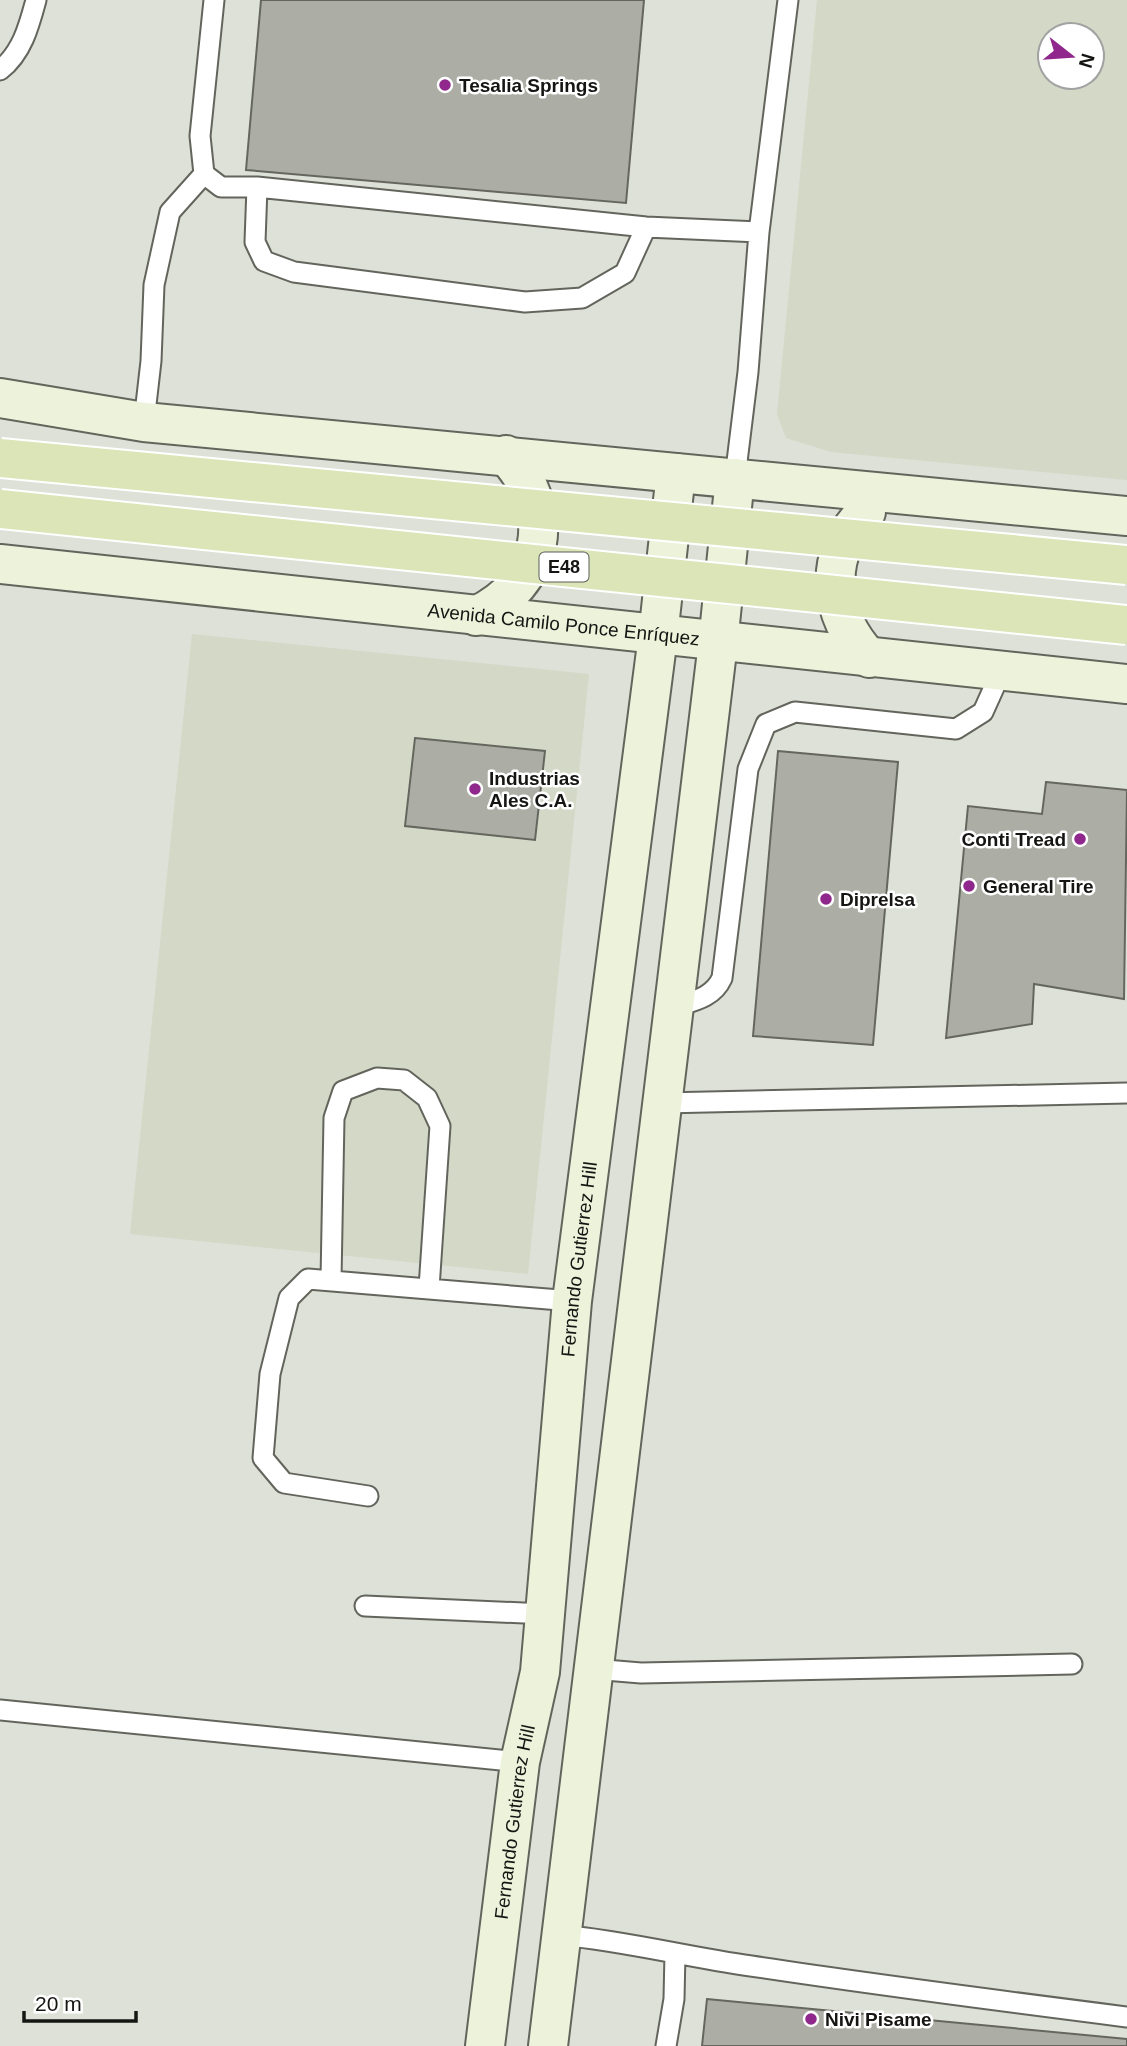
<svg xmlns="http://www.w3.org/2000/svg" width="1127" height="2046" viewBox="0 0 1127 2046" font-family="Arial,sans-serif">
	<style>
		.built { fill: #d3d8c7; fill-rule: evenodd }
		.building { fill: #acaea5; stroke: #65675f; stroke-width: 2 }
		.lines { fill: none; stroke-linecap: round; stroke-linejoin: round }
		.lane-casing { stroke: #63655d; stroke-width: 23 }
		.secondary-casing { stroke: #63655d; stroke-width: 42 }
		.lane { stroke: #fff; stroke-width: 19 }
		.secondary { stroke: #edf2db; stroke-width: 38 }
		.primary-bridge-casing { stroke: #fff; stroke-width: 42; stroke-linecap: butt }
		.primary-bridge { stroke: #dbe5b8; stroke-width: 38 }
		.poi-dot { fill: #8f278c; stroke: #fff; stroke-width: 2.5 }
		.labels { text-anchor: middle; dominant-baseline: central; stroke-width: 5; stroke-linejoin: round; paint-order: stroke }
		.shield { fill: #fff; stroke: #5b5c5a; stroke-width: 2 }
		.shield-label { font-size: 18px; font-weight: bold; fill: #151613 }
		.poi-label { font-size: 19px; font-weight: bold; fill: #151613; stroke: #fff; text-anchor: start }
		.street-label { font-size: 19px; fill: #151613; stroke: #fff }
	</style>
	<rect width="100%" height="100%" fill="#dee1d7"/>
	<!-- built -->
	<path class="built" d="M817,0H1127V480L831,452L786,438L777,414ZM1092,35V77H1050V35Z
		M192,634L589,674L528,1274L130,1234Z"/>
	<!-- building -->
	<path class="building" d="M261,0H644L626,203L246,170Z
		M415,738L545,751L535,840L405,826Z
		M778,751L898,762L873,1045L753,1036Z
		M1046,782L1127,790L1124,999L1034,984L1032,1024L946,1038L968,806L1042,814Z
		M707,1999L1127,2039V2046H702Z"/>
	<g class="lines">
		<defs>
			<path id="lane" d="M214,0L200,136L204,174L221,187H257L646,227L759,232
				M0,70C22,53 29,26 36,0
				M257,187L255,242L264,261L294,272L525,302L582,298L625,273L646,227
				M144,422L151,361L154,285L170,212L204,174
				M735,478L748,372L759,232L788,0
				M674,1007C693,1001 713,998 722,978L748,769L766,724L795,712L956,729L983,712L1001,672
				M662,1103L1127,1093
				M331,1280L334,1118L343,1091L377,1078L404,1080L427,1098L440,1126L429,1288
				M368,1496L284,1483L263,1458L270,1374L289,1298L308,1279L572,1301
				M365,1606L545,1614
				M593,1669L641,1673L1072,1664
				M0,1710L520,1762
				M561,1935C625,1941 687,1957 751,1966C876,1985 1001,2001 1127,2017
				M666,2046L674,1999L675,1953"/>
			<g id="secondary">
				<path d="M0,398L144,422L1127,516"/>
				<path d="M866,512C821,556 829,615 869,658"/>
				<path id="s1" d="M0,564L1127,684"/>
				<path d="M476,616C545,582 559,513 506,455"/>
				<path id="s2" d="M485,2046L520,1762L540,1672L572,1301L658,636L676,473"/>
				<path d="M548,2046L718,643L735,478"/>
			</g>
		</defs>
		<!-- lane casing -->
		<use href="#lane" class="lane-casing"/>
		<!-- secondary casing -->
		<use href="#secondary" class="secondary-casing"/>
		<!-- lane -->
		<use href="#lane" class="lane"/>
		<!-- secondary -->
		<use href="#secondary" class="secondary"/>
		<defs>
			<path id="primary-bridge" d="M0,458L1127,565
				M0,509L1127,625"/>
		</defs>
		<!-- primary-bridge casing -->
		<use href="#primary-bridge" class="primary-bridge-casing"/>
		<!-- primary-bridge -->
		<use href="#primary-bridge" class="primary-bridge"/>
	</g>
	<!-- markers -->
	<g class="poi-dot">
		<circle cx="445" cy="85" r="7"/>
		<circle cx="475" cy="789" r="7"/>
		<circle cx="1080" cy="839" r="7"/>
		<circle cx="969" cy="886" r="7"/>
		<circle cx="826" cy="899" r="7"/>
		<circle cx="811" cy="2019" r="7"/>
	</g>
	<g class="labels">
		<!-- shield labels -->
		<rect class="shield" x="539.5" y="552.5" width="49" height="29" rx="5"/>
		<g class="shield-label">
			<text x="564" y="567">E48</text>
		</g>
		<!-- poi labels -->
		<g class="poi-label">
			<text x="459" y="85">Tesalia Springs</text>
			<text x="489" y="778">Industrias<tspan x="489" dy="22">Ales C.A.</tspan></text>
			<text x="1066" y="839" text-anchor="end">Conti Tread</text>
			<text x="983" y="886">General Tire</text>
			<text x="840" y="899">Diprelsa</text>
			<text x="825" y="2019">Nivi Pisame</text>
		</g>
		<!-- street labels -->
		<g class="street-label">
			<text stroke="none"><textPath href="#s1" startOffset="567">Avenida Camilo Ponce Enríquez</textPath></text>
			<text stroke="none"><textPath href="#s2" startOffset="793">Fernando Gutierrez Hill</textPath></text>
			<text stroke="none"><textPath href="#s2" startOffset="226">Fernando Gutierrez Hill</textPath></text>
		</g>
	</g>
	<!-- north arrow -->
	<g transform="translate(1071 56) rotate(107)"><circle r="33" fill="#ffffff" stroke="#a1a2a1" stroke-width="2"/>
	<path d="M0-5L12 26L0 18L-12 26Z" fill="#8f278c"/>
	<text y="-10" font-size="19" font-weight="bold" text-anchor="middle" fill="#151613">N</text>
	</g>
	<!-- scale -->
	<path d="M24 2011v10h112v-10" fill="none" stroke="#151613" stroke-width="3.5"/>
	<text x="35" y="2011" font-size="21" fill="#151613" stroke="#ffffff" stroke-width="5" paint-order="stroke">20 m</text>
</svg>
